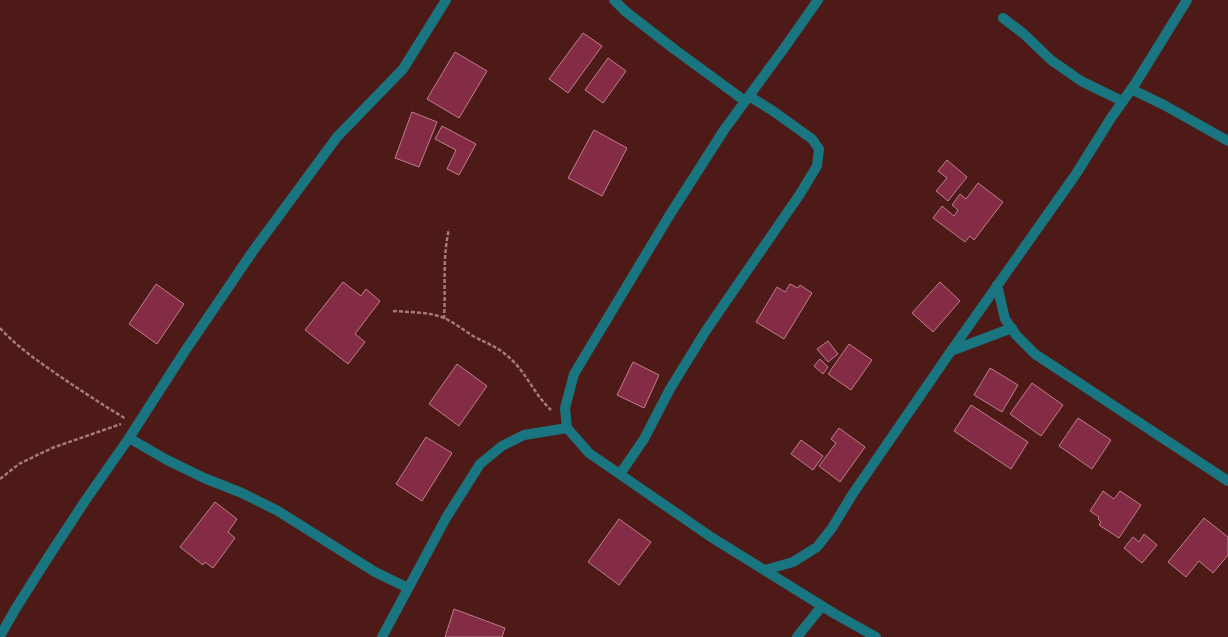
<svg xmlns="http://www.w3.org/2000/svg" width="1228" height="637" viewBox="0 0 1228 637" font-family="'Open Sans',sans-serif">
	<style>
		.building { fill: #842c45; stroke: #be7f8c }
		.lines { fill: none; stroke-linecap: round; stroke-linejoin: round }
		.path { stroke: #a67b77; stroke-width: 2.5; stroke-dasharray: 4 2; stroke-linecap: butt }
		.minor { stroke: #197680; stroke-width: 10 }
	</style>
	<rect width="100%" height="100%" fill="#4e1a17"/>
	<!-- building -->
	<path class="building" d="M583,33L602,46L568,93L549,79Z
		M455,52L487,71L459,118L427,99Z
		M608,58L626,71L603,103L585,90Z
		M412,112L437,122L419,167L395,158Z
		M442,126L476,144L459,175L447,169L456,150L435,139Z
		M594,130L627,148L602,196L568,178Z
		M947,160L967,177L948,201L936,191L947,178L938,171Z
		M978,183L1003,202L974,240L970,236L965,242L933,218L942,206L954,216L958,210L952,205L960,194L966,199Z
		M343,282L361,296L366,289L380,301L355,334L365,342L348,364L305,330Z
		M940,282L960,301L933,332L912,313Z
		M156,284L184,304L157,344L129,324Z
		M790,284L798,288L800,285L812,293L784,339L756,322L777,287L785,292Z
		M828,341L838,354L828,362L817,349Z
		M849,344L872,360L851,390L828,374Z
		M820,359L828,367L823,374L814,366Z
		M633,362L659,375L644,408L617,395Z
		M457,364L487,386L459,426L429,404Z
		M990,368L1018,385L1002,412L974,395Z
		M1032,383L1063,405L1041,436L1010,414Z
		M971,405L1028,442L1011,469L954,431Z
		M1078,418L1111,440L1092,469L1059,446Z
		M839,428L865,447L840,482L819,466L836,443L831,439Z
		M426,437L452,453L422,501L396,484Z
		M801,440L823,456L813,470L791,454Z
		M1103,491L1114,499L1120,491L1141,505L1119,538L1099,525L1101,522L1098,519L1099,517L1090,511Z
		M215,502L237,519L228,532L235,538L213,568L205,562L203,565L180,547Z
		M1204,518L1228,537V555L1213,573L1199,561L1186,577L1168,562Z
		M619,519L651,542L619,585L588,562Z
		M1144,534L1157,545L1142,563L1124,548L1133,537L1139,542Z
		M454,609L505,628L502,637H445Z"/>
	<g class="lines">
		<!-- path -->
		<path class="path" d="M393,311C408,312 424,312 439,316C451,320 462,329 473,336C490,345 499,347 514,362C528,377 536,396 551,410
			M444,319C446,288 442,259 449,229
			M0,328C17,347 38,361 58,375C80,390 103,405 126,419
			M0,479L19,464L52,448L121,424"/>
		<!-- minor -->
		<path class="minor" d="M614,0L625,11L674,49L745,101
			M818,0L785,47L724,130L669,216L574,374L565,408L567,428L589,453L711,537L835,614L876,637
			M1003,18L1024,34L1051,60L1081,81L1122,101
			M1131,89L1164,105L1228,141
			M997,285L1005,319L1016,335L1035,354L1228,481
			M951,351L1012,328
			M129,438L167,460L204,478L242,493L278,511L375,572L408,588
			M620,474L644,439L670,389L705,332L800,194L817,166L819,149L812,139L773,111L749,96
			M765,570L793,562L817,547L832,528L852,495L951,351L1076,174L1111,118L1135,84L1187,0
			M0,636L16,608L47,559L85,501L129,438L185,351L253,251L337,137L403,69L446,0
			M382,637L446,518L480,464L502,446L524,435L567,428
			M797,637L822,606"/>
	</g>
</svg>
